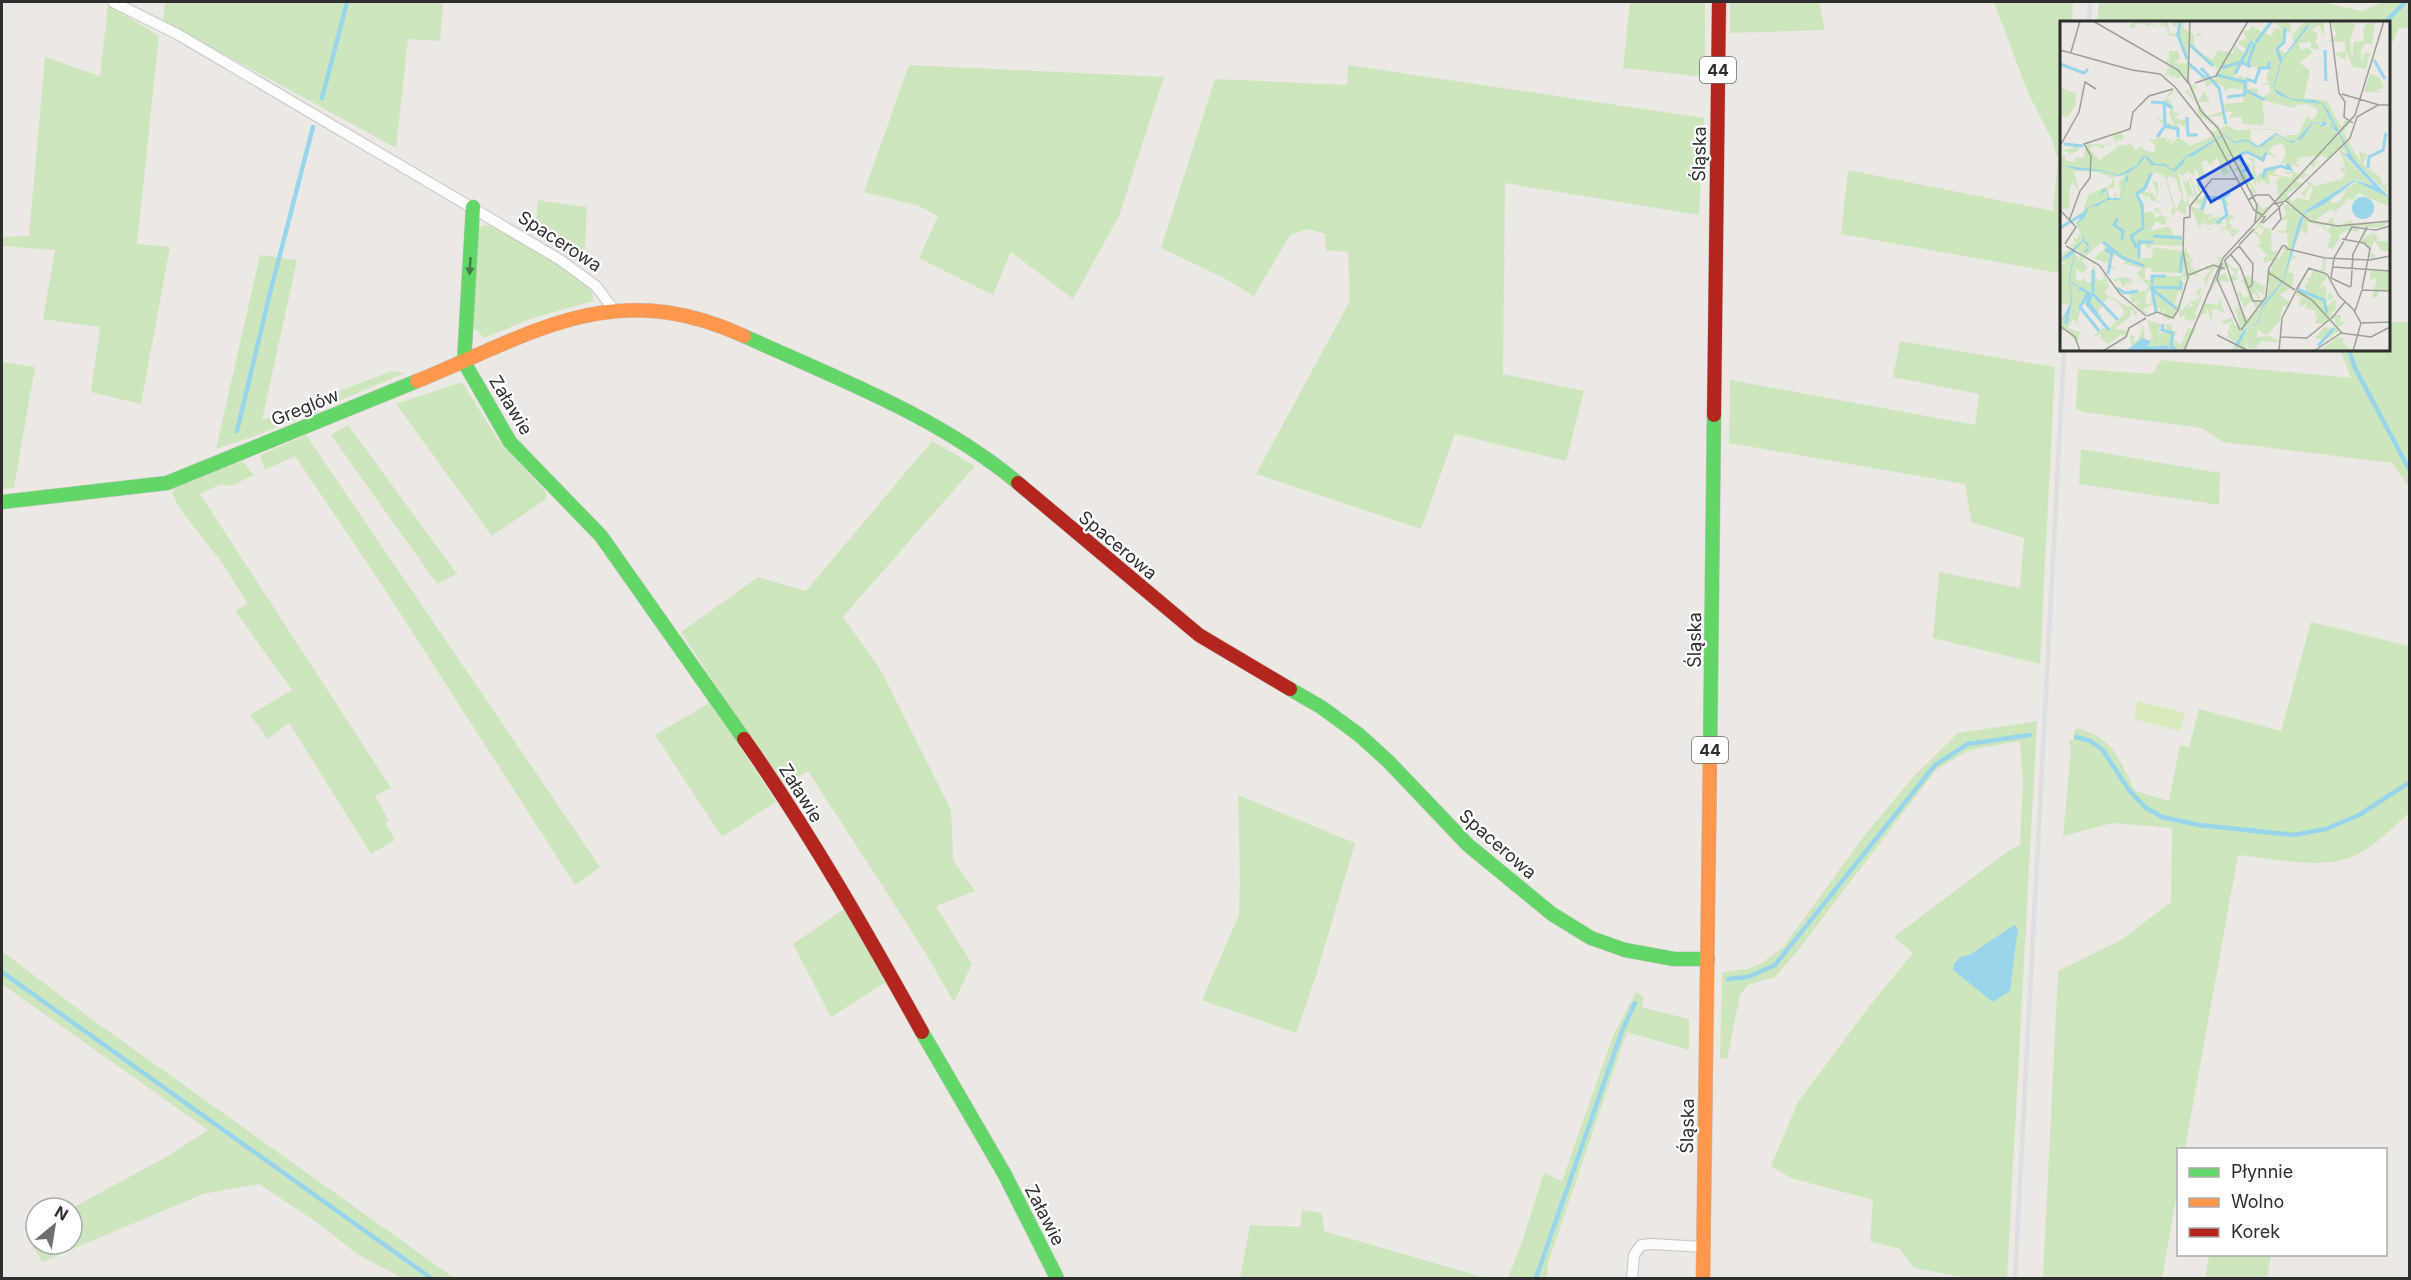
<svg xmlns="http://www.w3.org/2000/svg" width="2411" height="1280" viewBox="0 0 2411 1280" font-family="Inter,sans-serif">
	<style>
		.green { fill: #cee6be }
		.pitch { fill: #d9eabb }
		.water { fill: #99d6ec }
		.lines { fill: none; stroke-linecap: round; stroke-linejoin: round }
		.stream { stroke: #99d6ec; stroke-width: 4.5 }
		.street-casing { stroke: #c5c4c5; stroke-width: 12 }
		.fast-casing { stroke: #c5c4c5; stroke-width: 15 }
		.slow-casing { stroke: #c5c4c5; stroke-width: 15 }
		.jam-casing { stroke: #c5c4c5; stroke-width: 15 }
		.street { stroke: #fcfcfb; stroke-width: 10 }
		.fast { stroke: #63d668; stroke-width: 14 }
		.slow { stroke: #ff974d; stroke-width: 14 }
		.jam { stroke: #b3261e; stroke-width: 14 }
		.rail { stroke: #dfdfe1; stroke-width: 4.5 }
		.oneway { fill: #467a48 }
		.labels { text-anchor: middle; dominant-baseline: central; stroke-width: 4.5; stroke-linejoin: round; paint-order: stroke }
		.shield { fill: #fff; stroke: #6d6d6d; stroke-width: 1.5 }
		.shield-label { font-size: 16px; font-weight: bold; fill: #2e2e2e }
		.street-label { font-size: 18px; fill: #2e2e2e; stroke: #fff }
		.inset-river { fill: none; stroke: #99d6ec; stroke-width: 3 }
		.inset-road { fill: none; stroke: #a09e9b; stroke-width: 1.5 }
		.view { fill: #1d4ed8; fill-opacity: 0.15; stroke: #1d4ed8; stroke-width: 3 }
		.inset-edge { fill: none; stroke: #2e2e2e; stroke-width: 3 }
	</style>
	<rect width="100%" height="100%" fill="#ece8e4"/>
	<!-- green -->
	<path class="green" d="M165,2H443L440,41L408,39L396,148L163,21Z
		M1630,2H1705V77L1623,68Z
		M1730,2H1819L1825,30L1730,33Z
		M1994,2H2073L2072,22H2062L2059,273L1841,234L1848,170L2053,211L2058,160L2052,140L2029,95Z
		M2099,2H2322L2361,11L2383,2H2409V28H2399L2389,50L2388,22H2097Z
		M108,5L159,36L137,244L170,247L141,404L91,392L100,327L43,319L55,250L2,246V237L29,236L45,57L100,76Z
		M909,65L1164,77L1119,216L1073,299L1011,252L993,295L919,258L938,216L919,206L864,192Z
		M1348,65L1704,118L1699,215L1505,183L1503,374L1584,391L1566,461L1455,434L1421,529L1256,474L1350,301L1348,252L1326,250L1325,234L1308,229L1290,235L1254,296L1222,277L1161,248L1215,79L1347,85Z
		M538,200L587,207L584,267L535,232Z
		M483,225C510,226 576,272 593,293V301L533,318L484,338L477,330L471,329L476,234Z
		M260,255L297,260L262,420L392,371L405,373L258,435L216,449Z
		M2389,322H2409V487L2392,463L2223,442L2202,428L2083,412L2076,409L2078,369L2152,374L2161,360L2351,378L2340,350H2388Z
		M1900,341L2055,367L2040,664L1933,638L1939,572L2020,588L2024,538L1971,522L1965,484L1729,443L1730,380L1975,425L1979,394L1893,377Z
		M2,362L35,367L14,488L2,489Z
		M462,382L497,438L546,492V499L492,536L396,404Z
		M348,425L457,574L437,584L331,435Z
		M306,435L600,867L575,885L384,588L295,456L265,470L260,455Z
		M932,441L975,466L843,617L880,669L951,810L953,860L975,891L936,906L972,964L954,1002L925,952L808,771L782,787L681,632L758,577L806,591Z
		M2081,449L2220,473L2219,505L2079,484Z
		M242,461L254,475L231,486L221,484L200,494L391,788L375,796L389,821L385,822L395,840L371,854L289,723L268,739L250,715L292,690L235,611L248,604L220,560L180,509L172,493L176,486Z
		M2311,622L2409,646V813C2394,826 2375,846 2358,854C2325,872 2274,858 2238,855L2185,1149L2178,1150V1188L2162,1278H2043L2058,971L2121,940L2171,902L2172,828L2113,823L2063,836L2071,751L2069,740H2073L2074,730L2077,728C2116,740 2118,758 2135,791L2169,801L2180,745L2189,747L2199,709L2281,731Z
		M711,702L776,802L722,837L655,735Z
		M2037,721L2007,1278H1968L1914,1268L1900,1249L1870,1241L1873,1200L1791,1178L1771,1166L1798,1102L1871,1004L1913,953L1894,937L2008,851L2020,845L2023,781L2020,741L1969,750L1936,770L1795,954L1775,977L1748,985L1740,995L1727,1059L1720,1058L1722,972L1747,969L1760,964L1783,947L1865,835L1913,777L1958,733Z
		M1238,795L1355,843L1316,976L1296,1033L1202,1000L1239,915L1240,872Z
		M844,909L886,982L831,1017L793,944Z
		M2,951L90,1018L454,1278H402L357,1254L318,1223L259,1184L203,1194L42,1262L26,1234L36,1229V1244H72V1208L166,1157L208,1130L2,984Z
		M1636,992L1644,997L1641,1007L1689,1019V1050L1627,1032L1548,1263L1547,1278H1508L1522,1242L1544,1173L1562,1181L1613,1036Z
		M1302,1210L1322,1213L1324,1231L1486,1278H1240L1250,1225L1300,1227Z
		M2209,1255H2271L2267,1278H2205Z"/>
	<!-- pitch -->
	<path class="pitch" d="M2138,701L2185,713L2180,731L2134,719Z"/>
	<!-- water -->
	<path class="water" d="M2014,925L2018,928L2010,991L1993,1002L1953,970L1954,963L1961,957L1971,954Z"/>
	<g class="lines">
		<!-- stream -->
		<path class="stream" d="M2386,22L2405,2
			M322,98L347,2
			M2349,350L2355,368L2410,471
			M237,431L270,293L313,127
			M2076,737L2090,741L2102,749L2129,790L2145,807L2162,817L2199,825L2294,835L2326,829L2359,815L2410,782
			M2,972L431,1278
			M1728,979L1748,977L1775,965L1935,765L1968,744L2030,735
			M1536,1278L1622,1031L1635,1003"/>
		<defs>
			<path id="street" d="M113,2L179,35L559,259L596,286L614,310
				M1632,1278L1634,1255L1641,1245L1652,1244L1703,1247"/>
			<path id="fast" d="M473,207L464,362L510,442L601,536L744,739
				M744,336C838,379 938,416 1018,483
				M2,502L167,483L417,381
				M1290,689L1321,707L1358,734L1388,761L1468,845L1552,914L1591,938L1625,950L1674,959H1708
				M1710,756L1714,415
				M922,1032L1005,1175L1057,1278"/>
			<path id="slow" d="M417,381C535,333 613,276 744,336
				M1703,1278L1710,756"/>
			<path id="jam" d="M1714,415L1719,2
				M1018,483L1199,635L1290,689
				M744,739C810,833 867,933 922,1032"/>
		</defs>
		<!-- street casing -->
		<use href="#street" class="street-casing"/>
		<!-- fast casing -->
		<use href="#fast" class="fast-casing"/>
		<!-- slow casing -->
		<use href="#slow" class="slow-casing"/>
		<!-- jam casing -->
		<use href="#jam" class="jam-casing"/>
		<!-- street -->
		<use href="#street" class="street"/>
		<!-- fast -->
		<use href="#fast" class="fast"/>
		<!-- slow -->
		<use href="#slow" class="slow"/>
		<!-- jam -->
		<use href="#jam" class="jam"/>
		<!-- rail -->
		<path class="rail" d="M2089,22L2090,2
			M2015,1278L2064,350"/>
	</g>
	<!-- one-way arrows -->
	<defs><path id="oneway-solid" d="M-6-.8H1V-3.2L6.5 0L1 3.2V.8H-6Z" transform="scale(1.5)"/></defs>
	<use class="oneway" href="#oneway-solid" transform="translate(470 266) rotate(93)"/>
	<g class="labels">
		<!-- shield labels -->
		<g class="shield">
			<rect x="1700" y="57" width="36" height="26" rx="4.5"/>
			<rect x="1692" y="737" width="36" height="26" rx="4.5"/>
		</g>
		<g class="shield-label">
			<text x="1718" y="70">44</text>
			<text x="1710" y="750">44</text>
		</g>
		<!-- street labels -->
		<g class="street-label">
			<text transform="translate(1699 154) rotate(-89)">Śląska</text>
			<text transform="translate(560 241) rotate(33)">Spacerowa</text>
			<text transform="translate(511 405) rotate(59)">Załawie</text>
			<text transform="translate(305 407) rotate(-22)">Greglów</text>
			<text transform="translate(1118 545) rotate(40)">Spacerowa</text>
			<text transform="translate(1694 640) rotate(-90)">Śląska</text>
			<text transform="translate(801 793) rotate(58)">Załawie</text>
			<text transform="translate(1498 844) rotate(41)">Spacerowa</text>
			<text transform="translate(1687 1126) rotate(-89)">Śląska</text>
			<text transform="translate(1045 1215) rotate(63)">Załawie</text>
		</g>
	</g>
	<!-- overview -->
	<g transform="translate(2060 21)">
		<rect width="330" height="330" fill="#ece8e4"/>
		<path d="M75,0L92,2L96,5L108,0L109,12L116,13L119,3L114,6L111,0H126L123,6L128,11V0H131L130,11L135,15L138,12L144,14L134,15V24L141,33L153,38L158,29L173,32L175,24L184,32L187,28L179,24V20L187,18L183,10L190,9L191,4L203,12L212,0L204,12L212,15L214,7L223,9L213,0H229L233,14L245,0H264V15L259,4L252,9L258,13L255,23L259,24L258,29L251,27V21L239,22L240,29L248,27L253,31L240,42L250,50L244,77L267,80L282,108L284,100H292L283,110L297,136L301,141L299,131L307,133L303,144L320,156L323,165L328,162L326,168L330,174L293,139L267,89L276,108L267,102L254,101L248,105L243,115L236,120L216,112L206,118L200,125L217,113L237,121L245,115L250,105L254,102L271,105L285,123L290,135L281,127L286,137L315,166L298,159H294L246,189L240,196L236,209L235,221L245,192L272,177L271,182L279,181L286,170L275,175L298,160L330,177V186L298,172L293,180L289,177L275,191L271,188L255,199L264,203L267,210L271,204L265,203L274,195L272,201L281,205L286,199L284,205L290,199L295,204L330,200L322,206H309L303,218L311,213L310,224L312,211L321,217L317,216V220H327L330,225V230H322L314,219L310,232L315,234V238L311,239L309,234L310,228L301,221L306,206L300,205L298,211L288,209L279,214L280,222L279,218L273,228L267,226L271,214L263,207V205L247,201L248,210L246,213L241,209L232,233L237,237H232L228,251L234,253L232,266L220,274L230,282L227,286L223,284L220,300L210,311L206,314L197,308V316L209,315L219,321L201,320L195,327L200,330L187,327V319L184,330H173L185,311L196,303L184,309L177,322L168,316V308L175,315L169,306L173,300L163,304L162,300L172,296L175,305H180L174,285L178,289V283L188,298L201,286L197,288L192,280L184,286L177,271L180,270L184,277L189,275L182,259L187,254L205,266L204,274L192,266L198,272L197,273L199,274L200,280L194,270L192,277L198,282L206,277L209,267L206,249H211L213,239L204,242V236L208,235L196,223L201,224L199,216L192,211L204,195L209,191L200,204L203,205V209L200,205L195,210L201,215L205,206L211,209L212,231L218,228L214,236L219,238L225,229L222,226L228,224L227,212L214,211L226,209L227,199H221L227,192L223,186L228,182L231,188L234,186L226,179L215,181L193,202L197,194L193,177L203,188L211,184L219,175L216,161L221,156L209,154L210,165L200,158L201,166L196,157V166L191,153L193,141L186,136L194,138L196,156L201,151L203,155L206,148L218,146L213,153L231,157L233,152L227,153L223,151H232L240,153L249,146L244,152L250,155L244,154V158L255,165L282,158L286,151L281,150V145L285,148L283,137L279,129L268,138L261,134L256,139L262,149L255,140L254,147L250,144L260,133L244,150L257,134L239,137L236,141L241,147L232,143V149H225L231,146L208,133L203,139L186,131L180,135L182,141L189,142L190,150L185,152L196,171L191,176V165L180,161V152L178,167L164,177L170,183L166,185L168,196L171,194L175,197L168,200L173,206L169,207L180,209L172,217L170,210L164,208L167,204L165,195L158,199L166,203H157L162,205L163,209L162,212L161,206L157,204L156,209L157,203L148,204L146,199L147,206L151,209H148L143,198L144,205L141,203L140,207L130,185L139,188L141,184L133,181L136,177L128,150L122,155L118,151L124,180L127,181L128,177L122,158L126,163L128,158L134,176L127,174L129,177V185H126V194L117,189L112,195L111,188H114L104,153L96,179L102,183L91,179L88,174L84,182L86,174L77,173L84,184L82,192L92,190L95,197L101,194L95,189L96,195L94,189L95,187H98L102,195L110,197L105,198L107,203L103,204L97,200L89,210L109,205L114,214L122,215V225L92,224L89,229L84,223L78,227V237H92L93,226L123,230L128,223L126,231L131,235L127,240L134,236L130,244L146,260L145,255L152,249H146L147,244L151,247L159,239L156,235L162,236L149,256L136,291L130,290L136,292V295L134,302L132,296L131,301L124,297L125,293L120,297L118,289L109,299L103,295L105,288L100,292V285L96,291L94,282H90L92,268L82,277L87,273L85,283H93L85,287L84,292L87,290L89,294L85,293L75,284L82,279L72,282L69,272H64L56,266L65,271L71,260L62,266L60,258L54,262V258L64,256L73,259L65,272L86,270L88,265L82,257L77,261L83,262H78L76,261L81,257L76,252L83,247L63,243L65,240L52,233L49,243L58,250L49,246L48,251V242L33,237L45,228L43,220L26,235L10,224L15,223L13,217H18V213L21,216L16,202L23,194L12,202L22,191L29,173L51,164L53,158L38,151L14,150L19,171L12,160L9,172H16L9,173L10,187L0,189V143L2,135L10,132L0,129L15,127L3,123H20L18,130L5,134V139L15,141V137H23L27,122L57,125L52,113L60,110L64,117L55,121L58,125L70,123L75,127L72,131L84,124L81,128L94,132L96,125L88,119L97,118L105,105L96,96L115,105L109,93L112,87L99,81H104L112,68L115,70L107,77L113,85V91L119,92L114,97L129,100L124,106L118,102L119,117L130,125L152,115V109L157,111L153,102L149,104L148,102L151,101L138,95V85L125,70L128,69L142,92L148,97L141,89L130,64L133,63L137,67L138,64L137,68L134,67L138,81L144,70L150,81H138L147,95L164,90L161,95L148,96L160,108L165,105L166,98L161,97L165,94L166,99V104L176,109L216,108L226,114H238L248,93L249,98L255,97L258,89L248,83L234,84L237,86L234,87L202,79L205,101L201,105L182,102V96L168,97L173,91H166L164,83L183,81L184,69L170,67L163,71L165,67L155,61L146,66L143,55L139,61L142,53L154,60L158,48L129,25V41L134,48L128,49V62L123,54L117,58L114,53L112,58L111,53L104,55L110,44L95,35L105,41L108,39L109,43V30H118L120,37L114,42L127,43L119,17L108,13L107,6L100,4L95,6L90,3V6L79,2L72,8L69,5ZM231,10L234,22L226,32L218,28L224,20V12ZM181,41L200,48L211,45L206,57L209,61L202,64H209L211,70L202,77L198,73V78L193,74L197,73L198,67L188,68L189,59L195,62L196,60L176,54L179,60H175L174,55ZM104,107L118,108V117L110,123L112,116L105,122L107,116L100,117ZM190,109H217L228,115L213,113L199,125L191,120ZM44,123L58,126L40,139L29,128L35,124L44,128ZM223,123L226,131L222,142L209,130L214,124ZM157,136L160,144H167L160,148L164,155L170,151L166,147L171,139L175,142L172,145L176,143L177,139L182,142L172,149L180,150L184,143L187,145L179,152L177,166L168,174L162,177L146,174L139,179L129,152L135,155L134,149L138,150L141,163L139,158L136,162L140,172V163L144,164L141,158H146L141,141L147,139L150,144ZM94,152L102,153V163L98,172V162L92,159L97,173L94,177V173L85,171ZM64,155L59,160L60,177H57L55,171L54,177L50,176L47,168L55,166L53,156ZM109,155L116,158L122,176L116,189L107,159ZM242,156L249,165L242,171L243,176L248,174L245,175L250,165L253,167L249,179L237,177L232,181L227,173L243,162L236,161ZM146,176H152L151,180L154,177H163L159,179L164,180L166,195L147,198L154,193L145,194L142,188ZM91,246L92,251L122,252L128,247L122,253L123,258L127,260L123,255L128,260L131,254L141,255L146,263L142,273L136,281L143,266L136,271L138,274L130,273L138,275L135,280H128L134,285L125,287L130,284L127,283L121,291L120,281L114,286L119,269L122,273V269L128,270L120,268L127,261H122V255H92V259H85V248ZM270,0L300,3L295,4L290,20L292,38L294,21L304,20L303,7L309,0H315L312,24L305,22L301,31V42L305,31L310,32L306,48L293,46L286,31V39L274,33L286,30L285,21L268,20L277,14ZM310,52L320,57L324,67L316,69L321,71H304ZM0,66L16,73L15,86L7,96L0,94ZM9,229L14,231L12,242L15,231L19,240L20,233L24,237L21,240L28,246L22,252L17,248L15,258L22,260V256L28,262L32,260L33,241L37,259L43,260L44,253L49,262L40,260L50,264L44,272L69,286L67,282L77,291L75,296L72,288L70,296L54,308L67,309L66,316L62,313L49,323L41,318V313L33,316L39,310L21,287L17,302L23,310L13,298L8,307L20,311L18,322L4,308L0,314V301L9,284L3,283L0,296V245L6,241H0L4,237L0,235ZM49,276L58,282L55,286L59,283L65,292L59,298L43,282ZM23,282L26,283L45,306L39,310L21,287ZM43,283L58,299L50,307L41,298L42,294L37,292ZM263,238H266L265,248L260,255L266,252L267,256L257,269L263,264L267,267L265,280L270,271L274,276L266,281V286L275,278L276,286L280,284L270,294H281L280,301L287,300L281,305H277L274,296L264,303L255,302L259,292L254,296L256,290L245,287L247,282L240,286L239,278L245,277L236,274V271L238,263L242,265L237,268L246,270L245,263L249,261L244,255L249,258L254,248H259L256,254L263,247ZM164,239L174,248L180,246L175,256L181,257L170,261L169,256L175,253L169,245L156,252L157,255L166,252L169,261L157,260L144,282L158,284L159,276L165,292L152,287V301L146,285L147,293H142L136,302L156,250ZM310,250H329L330,270H318L317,277L312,276L317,257L310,259ZM87,299L101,303L99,310L97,306L99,312H106L101,310L103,303L102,308L106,309V303L112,304V311L117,309L113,318L121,324L128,307L136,309L123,330L115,327L114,329L112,330L106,324L88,326L91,320H86L82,317L74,326L66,330L65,329L72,326L70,314L75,315L73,321L78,320L83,304L85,319H91L90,315L93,319ZM265,305L275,310L274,305L280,309L259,324L264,319L255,317ZM278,316L284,317L283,322L293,330H259Z" fill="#cee6be" fill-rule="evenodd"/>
		<path d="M250,0L248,6L247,8L222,39L214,67L231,78L255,79L261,82L266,86L294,139L330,177L295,160L263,184L245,192L223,261L202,288L198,302L187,308L179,324L175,325L179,330L174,325L173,330H171L184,309L197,302L203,283L223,259L239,199L246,189L294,159L314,165L283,132L289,133L278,112L268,103L260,106L262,102L252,103L243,117L232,122L225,119L217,113L203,125L198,126L194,125L187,120L176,122H174L164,114L133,135L126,136L123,143L114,151L105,145L91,144L85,135L80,143L67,153L69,161L66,160L61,178L58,179H47L37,185L40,190L36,185L29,187L25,196L18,202L24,211V219L28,222L29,226L27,231L23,232L28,226L23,220L15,229L10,260L17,264L19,267L10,261L12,280L8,302L6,303L4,302L7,293L0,303L11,281L9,258L14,232L8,237L0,239L22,220L24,211L17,202L26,188L48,177L46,169L39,175L43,168H45L47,169L49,177H61L67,152L59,155L55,154L41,150L18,149L0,144L41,149L58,154L77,144L82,136L86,134L95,143H105L113,149L125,136L164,113L175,121L186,118L198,125L216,112L229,120L237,119L251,102L264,101V94L265,101L275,107L262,83L231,79L217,73L213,66L221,39ZM292 187a11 11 0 1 1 22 0a11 11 0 1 1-22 0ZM82,317L91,320L88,326L105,324L114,328L66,330Z" fill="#99d6ec"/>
		<path class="inset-river" d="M120,0L118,14L127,38M196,21L212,0M130,24L153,45M265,29L266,60M314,39L325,58M221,40L217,28L224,21L225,7M128,42L145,57M0,43L24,52L28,48M188,43L195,22M141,47L159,67L166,103M162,47L180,41L191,46M175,53L192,20M157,54L185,61V68M186,58L195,61L200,47H209V41M185,69L205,79M167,76L184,74L185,69M91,81L105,82L112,87M127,96L128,114H138M105,105L118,108V116M97,116L105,105L104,82M4,123L23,125M181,133L187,131L203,139L206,132M181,133L180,139L188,147L181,151M308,147L309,136L323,129L326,112M203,157L205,149L221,145L230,148L227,143M76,173L85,167L91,152M77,174L82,184L83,205M142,189L146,176L163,177M58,197L54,204L63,210L62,219M157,202L167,194L163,177L170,172M0,207L23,193M93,215L122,217M43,221L63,237L84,245M45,228L52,232L48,253M77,228L71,215L84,206M79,237V221H93M120,252L122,233M92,263V255H106M90,266L121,267L120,260M19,267L29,272L27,283L49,309M57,267L65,272L78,270M92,267L96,291M92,268L117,288M237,268L264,279L267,292M25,270L28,272L20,286L39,310M33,271V249M32,272L58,299M31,273L29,283L38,294M103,303L102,309L113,312L111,324L117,330M258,325L274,307"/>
		<path class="inset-road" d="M33,0L118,49L128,62M130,0L128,60L141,90L158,107L197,184L195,202M270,0L279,72L285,81L284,96L293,102M0,29L72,49M11,31L20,0M72,49L100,53L115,66L153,114L194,189L205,196L201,202M135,62L156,55L188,0M282,73L319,84M0,125L19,91L25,61L36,68M188,179L196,174H209L219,186M214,183L226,180L250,200L277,205L330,200M219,186L290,117L297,96L318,84H330M0,189L16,206L5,223M9,200L20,170L30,157L31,135L24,123L70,108L73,91L89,75L113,68M203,202L219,187M212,209L221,198L219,186M282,218L304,222L310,228L302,268M179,224L194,208M224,224L228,228L265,237L310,239L330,235M6,225L39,244L60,273L86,295M179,225L193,243L192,264L188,267M171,234L180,245L193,280H202M274,237L292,206L316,209L330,205M164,240L179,225M165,240L186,302M162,242L157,258L180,309M273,246L330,250M248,247L267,253M209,252L235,269M267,253L279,275L293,288L301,302M129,254L153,244L165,248M271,257L290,266M271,257L274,237M291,266L293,233L307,206M236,269L249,247M302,269L330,270M237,270L252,279L282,312M295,290L302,269M87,295L97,291L113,297L118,289L128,257L123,230L124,197L130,196V185L152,158H177M271,298L285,281M301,302L330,301M0,305L15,316L20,330M181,309L206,276L209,247L223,224M157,314L189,330M221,316L247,317L269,299M43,330L66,316L69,307L86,297M124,330L163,237L295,94L324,0M219,330L222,297L236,270M254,330L281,312L311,316L330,306M293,330L301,302"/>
		<path class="view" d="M180,135L192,157L151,181L138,159Z"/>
		<rect width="330" height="330" class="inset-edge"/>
	</g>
	<!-- border -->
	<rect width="2411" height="1280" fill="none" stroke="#2e2e2e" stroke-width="6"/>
	<!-- legend -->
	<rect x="2177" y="1148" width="210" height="108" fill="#ffffff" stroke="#ababab" stroke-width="1.5"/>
	<rect x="2189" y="1168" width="30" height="9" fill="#63d668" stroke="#ababab" stroke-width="1.5"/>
	<text x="2231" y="1178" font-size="18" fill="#2e2e2e">Płynnie</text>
	<rect x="2189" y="1198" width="30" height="9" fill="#ff974d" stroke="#ababab" stroke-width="1.5"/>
	<text x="2231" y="1208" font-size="18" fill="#2e2e2e">Wolno</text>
	<rect x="2189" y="1228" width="30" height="9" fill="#b3261e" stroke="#ababab" stroke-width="1.5"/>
	<text x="2231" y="1238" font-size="18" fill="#2e2e2e">Korek</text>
	<!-- north arrow -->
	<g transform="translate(54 1226) rotate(30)"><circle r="28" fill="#ffffff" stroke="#ababab" stroke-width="1.5"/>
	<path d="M0-4.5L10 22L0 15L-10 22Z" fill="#706f6e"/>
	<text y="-9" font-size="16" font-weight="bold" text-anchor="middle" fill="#2e2e2e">N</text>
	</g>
</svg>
